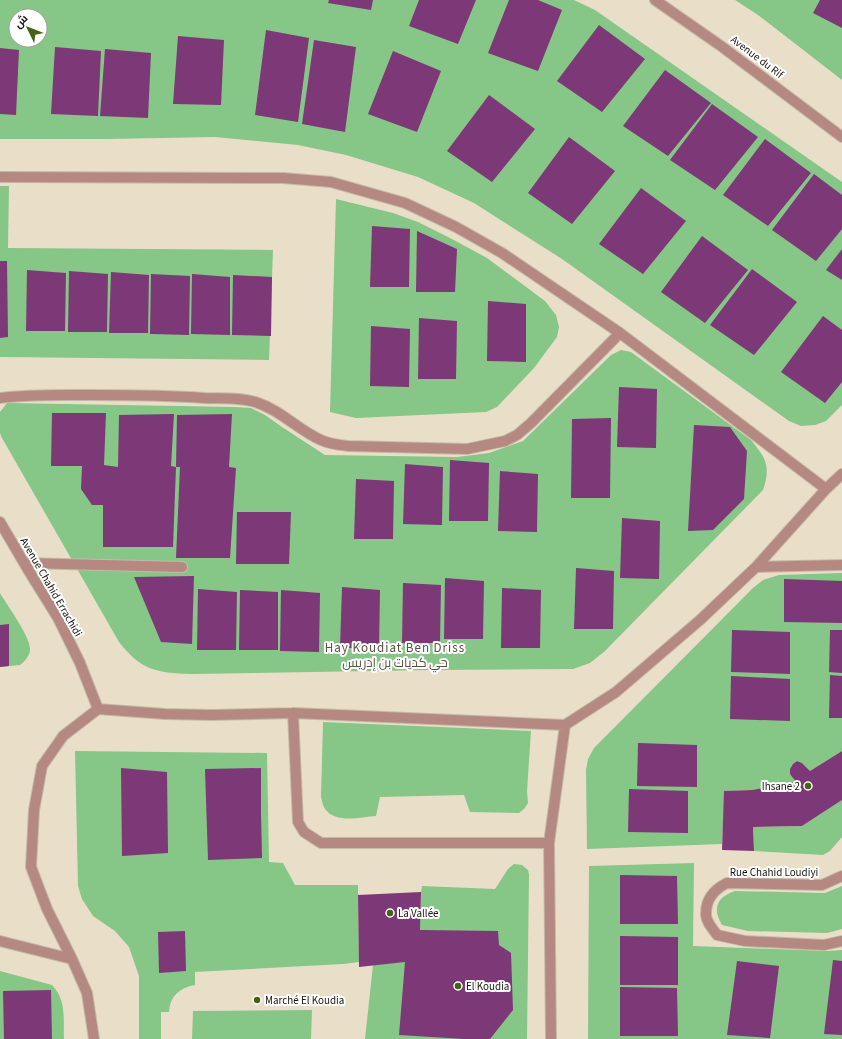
<svg xmlns="http://www.w3.org/2000/svg" width="842" height="1039" viewBox="0 0 842 1039" font-family="'Source Sans 3',Cairo,sans-serif">
	<style>
		.green { fill: #86c686; fill-rule: evenodd }
		.building { fill: #7c3877 }
		.lines { fill: none; stroke-linecap: round; stroke-linejoin: round }
		.minor-casing { stroke: #c4bba7; stroke-width: 12 }
		.minor { stroke: #b58882; stroke-width: 10 }
		.poi-dot { fill: #466112; stroke: #fff; stroke-width: 1.5 }
		.labels { text-anchor: middle; dominant-baseline: central; stroke-width: 4; stroke-linejoin: round; paint-order: stroke }
		.street-label { font-size: 11px; fill: #19160e; stroke: #fff }
		.poi-label { font-size: 11px; fill: #19160e; stroke: #fff; text-anchor: start }
		.quarter-label { font-size: 13px; letter-spacing: 1px; fill: #5b5340; stroke: #fff }
	</style>
	<rect width="100%" height="100%" fill="#e9dfc9"/>
	<!-- green -->
	<path class="green" d="M0,0H574L595,10L842,182V405L826,421L815,425L801,426L789,421L562,259L474,203L418,177L346,155L298,145L215,137L107,139H0ZM16,16H40V40H16Z
		M735,0H842V80L758,15Z
		M0,186H9L8,248L273,250L269,360L0,357Z
		M336,199L393,213L418,222L452,239L487,258L545,301L556,315L559,327L557,337L534,368L497,407L486,412L356,418L330,412Z
		M621,350L631,352L751,440C766,458 771,467 763,490L605,651L590,663L573,669L429,670L191,674C156,673 141,670 119,642L2,438L0,433V412L7,403L235,407L251,408L265,415L282,427L325,455L457,457L489,453L523,441L611,355Z
		M842,573V751L810,771L802,763L797,761C787,768 790,774 796,782L752,790L725,791L722,844L587,849L586,770L588,759L594,748L753,588L763,580L779,575Z
		M0,593C7,605 30,636 30,649C30,656 25,661 20,665L0,667Z
		M323,722L531,731L527,791L528,803L524,809L519,813L470,812L464,795L380,797L376,816C361,817 336,824 325,809C323,806 322,801 321,797Z
		M75,751L267,753L269,862L283,863L295,885H358L359,962L343,964L195,972V985C179,988 170,996 169,1012H161V1039H139V976L129,947L115,931L93,916L82,899L78,886Z
		M842,800V837L830,851L823,855L754,851L753,827L802,826Z
		M694,863L693,946L828,951L842,950V1039H588L589,866Z
		M514,864L522,865L528,870L529,874L527,1039H365L373,965L419,960L421,892L422,886L495,889L508,869Z
		M842,886V929L827,933L748,931L722,925C712,908 717,897 735,891L825,893Z
		M0,971L52,985C67,1000 63,1020 64,1039H0Z
		M312,1010L311,1039H192L193,1011Z"/>
	<!-- building -->
	<path class="building" d="M329,0H373L371,10L328,3Z
		M419,0H476L458,44L409,26Z
		M509,0H538L562,10L538,71L488,53Z
		M820,0H842V28L813,13Z
		M599,25L645,59L602,112L557,81Z
		M266,30L309,38L298,122L255,115Z
		M178,36L224,40L221,105L173,104Z
		M314,40L356,47L345,132L302,124Z
		M55,47L101,51L98,116L51,114Z
		M0,48L19,50L16,115L0,114Z
		M105,49L151,53L148,118L100,116Z
		M393,51L441,71L417,132L368,114Z
		M665,70L711,103L668,156L623,126Z
		M489,95L535,129L492,182L447,151Z
		M712,104L758,137L715,190L670,160Z
		M569,137L615,171L572,224L528,193Z
		M765,139L811,173L768,226L723,195Z
		M814,174L842,195V229L816,261L772,230Z
		M641,188L686,221L643,274L599,244Z
		M372,226L410,229L409,287H370Z
		M417,231L457,249L455,292H416Z
		M702,236L748,270L705,323L661,292Z
		M842,249V280L826,270Z
		M0,261H7L8,337L0,338Z
		M752,269L797,302L754,355L710,325Z
		M27,270L66,273L65,331H26Z
		M69,271L108,274L107,332H68Z
		M111,272L149,275L148,333H109Z
		M151,274L190,276L189,335L150,334Z
		M192,274L230,277V335L191,334Z
		M233,275L272,277L271,336L232,335Z
		M488,301L526,304V362L487,361Z
		M823,316L842,330V382L825,403L781,372Z
		M419,318L457,321L456,379H418Z
		M371,326L410,329L409,387L370,386Z
		M619,387L657,389L656,448L617,447Z
		M52,413H106L104,465L118,467L119,415L174,414L171,466L176,467L173,547H103V505H92L81,489L82,466H51Z
		M232,414L229,467L236,468L230,558H176L180,467H176L177,415Z
		M611,418L610,498H571L572,419Z
		M694,425L730,427L747,451L744,499L713,530L688,531Z
		M450,460L489,463L488,521H449Z
		M405,464L443,467L442,525L403,524Z
		M500,471L538,474L537,532L498,531Z
		M356,479L394,481L393,539H354Z
		M237,512H291L289,564H236Z
		M622,518L660,521L659,579L620,578Z
		M576,568L614,571L613,629H574Z
		M194,576L192,644L161,642L134,577Z
		M445,578L484,581L483,639H444Z
		M784,579L842,581V623L784,622Z
		M403,583L441,585L440,643H402Z
		M342,587L380,590L379,648H340Z
		M502,588L541,590L540,648H501Z
		M198,589L237,592L236,650H197Z
		M240,590L278,592V650H239Z
		M281,590L320,593L319,652L280,651Z
		M9,624V666L0,667V625Z
		M732,630L790,632V674L731,672Z
		M830,630H842V673L829,672Z
		M830,675L842,676V718H829Z
		M731,676L790,679V721L730,719Z
		M638,743L697,745V787L637,786Z
		M842,751V800L802,826L753,827L754,851L722,850L724,791L752,790L796,782L790,774V769L793,764L797,761L802,763L810,771Z
		M121,768L167,772L168,853L122,856Z
		M261,768V813L262,858L208,860L205,769Z
		M629,789L688,791V833L628,832Z
		M620,875L677,876L678,924H620Z
		M421,892L420,930L498,931L499,945L511,953L513,1010L490,1039H464L399,1035L405,962L359,967L358,895Z
		M185,931L186,971L159,973L158,932Z
		M620,936L678,937V985H620Z
		M833,960L842,961V1035L824,1034Z
		M737,961L779,966L770,1038L727,1035Z
		M620,987L677,988L678,1036H620Z
		M51,990L52,1039H4L3,991Z"/>
	<g class="lines">
		<defs>
			<path id="minor" d="M655,0L721,46L842,137
				M0,177L283,178L331,182L405,203L456,227L502,253L620,333L826,489
				M0,398C30,394 61,395 91,395C129,395 166,395 204,398C222,399 241,397 258,403C282,411 298,430 321,440C329,444 339,445 348,446L467,449L505,441L517,435L531,423L620,333
				M0,522L27,568L58,618L80,663L98,709
				M24,563L182,567
				M756,567L842,565
				M293,713L298,822L304,832L321,843H549
				M842,876L822,885L727,883C715,889 706,898 706,913C705,921 713,929 717,935L745,941L824,945L842,941
				M0,941L72,959
				M94,1039L87,993L72,959L47,909L31,867L34,810L42,766L63,736L98,709L165,714L211,715L293,713L565,725L616,692L700,620L756,567L826,489L842,474
				M551,1039L549,843L565,725"/>
		</defs>
		<!-- minor casing -->
		<use href="#minor" class="minor-casing"/>
		<!-- minor -->
		<use href="#minor" class="minor"/>
	</g>
	<!-- markers -->
	<g class="poi-dot">
		<circle cx="808" cy="786" r="4"/>
		<circle cx="390" cy="913" r="4"/>
		<circle cx="458" cy="986" r="4"/>
		<circle cx="257" cy="1000" r="4"/>
	</g>
	<g class="labels">
		<!-- street labels -->
		<g class="street-label">
			<text transform="translate(757 57) rotate(37)">Avenue du Rif</text>
			<text transform="translate(51 587) rotate(60)">Avenue Chahid Errachidi</text>
			<text x="774" y="872">Rue Chahid Loudiyi</text>
		</g>
		<!-- poi labels -->
		<g class="poi-label">
			<text x="800" y="786" text-anchor="end">Ihsane 2</text>
			<text x="398" y="913">La Vallée</text>
			<text x="466" y="986">El Koudia</text>
			<text x="265" y="1000">Marché El Koudia</text>
		</g>
		<!-- quarter labels -->
		<g class="quarter-label">
			<text x="395" y="648">Hay Koudiat Ben Driss<tspan x="395" dy="15">حي كديات بن إدريس</tspan></text>
		</g>
	</g>
	<!-- north arrow -->
	<g transform="translate(28 28) rotate(313)"><circle r="19" fill="#ffffff" stroke="#a3a29f"/>
	<path d="M0-3L7 15L0 10L-7 15Z" fill="#466112"/>
	<text y="-6" font-size="11" font-weight="bold" text-anchor="middle" fill="#19160e">ش</text>
	</g>
</svg>
